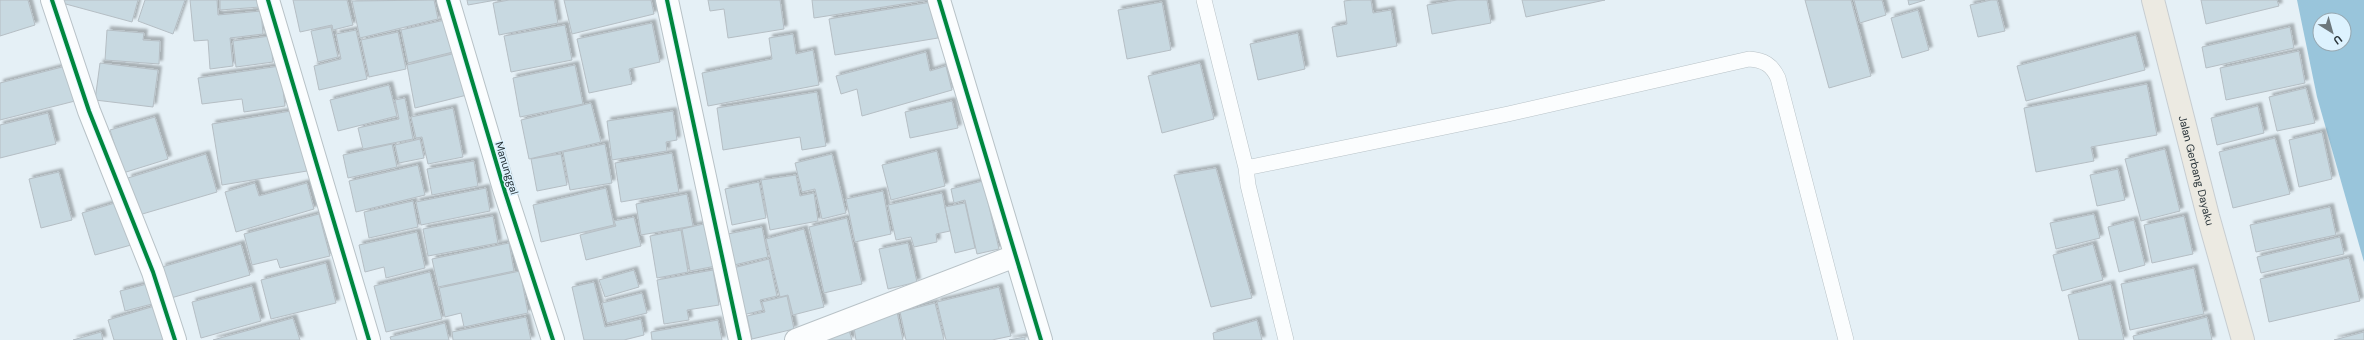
<svg xmlns="http://www.w3.org/2000/svg" width="2364" height="340" viewBox="0 0 2364 340" font-family="'DM Sans',sans-serif">
	<style>
		.water { fill: #99c5db; fill-rule: evenodd }
		.building { fill: #c8d9e1; stroke: #b5bec4; filter: url(#shadow) }
		.lines { fill: none; stroke-linecap: round; stroke-linejoin: round }
		.service-casing { stroke: #b8c2c7; stroke-width: 16 }
		.minor-casing { stroke: #b8c2c7; stroke-width: 24 }
		.trunk-casing { stroke: #c7cdd1; stroke-width: 24 }
		.service { stroke: #fbfdfe; stroke-width: 15 }
		.minor { stroke: #fbfdfe; stroke-width: 22 }
		.trunk { stroke: #eceae2; stroke-width: 22 }
		.cycleway-casing { stroke: #ddf2fe; stroke-width: 6 }
		.cycleway { stroke: #00873e; stroke-width: 4 }
		.labels { text-anchor: middle; dominant-baseline: central; stroke-width: 3; stroke-linejoin: round; paint-order: stroke }
		.street-label { font-size: 11px; fill: #2b363b; stroke: #ddf2fe }
	</style>
	<defs>
		<filter id="shadow"><feDropShadow dx="3.5" dy="-3.5" stdDeviation="1" flood-color="#0004"/></filter>
	</defs>
	<rect width="100%" height="100%" fill="#e5f0f6"/>
	<!-- water -->
	<path class="water" d="M2297,0H2364V262L2317,97ZM2320,20H2344V44H2320Z"/>
	<!-- building -->
	<path class="building" d="M0,0H28L35,25L0,36Z
		M63,0H138L132,22L62,3Z
		M145,0H185L173,34L138,21Z
		M190,0H217L218,15L261,11L263,34L230,38L233,66L210,69L208,40L194,41Z
		M220,0H259L260,7L220,10Z
		M293,0H347L353,25L333,30L332,25L300,32Z
		M434,0L438,19L360,38L352,1Z
		M467,0H496L468,5Z
		M509,0H554L558,23L499,35L493,3Z
		M564,0H651L654,14L572,34Z
		M708,0H780L784,29L728,38L724,9L710,11Z
		M812,0H928L814,18Z
		M1352,0H1371L1373,13L1391,10L1397,46L1337,57L1332,27L1347,24L1344,1Z
		M1457,0H1487L1491,23L1432,34L1427,5Z
		M1522,0H1605L1526,17Z
		M1805,0H1851L1871,76L1829,88Z
		M1854,0H1882L1886,15L1860,23Z
		M1908,0H1925L1909,5Z
		M1991,0H1997L2005,31L1978,37L1970,5Z
		M2201,0H2277L2279,6L2206,24Z
		M932,2L938,38L835,55L829,19Z
		M1162,2L1171,50L1127,59L1118,10Z
		M1918,10L1929,50L1902,58L1891,18Z
		M445,20L453,52L408,63L401,30Z
		M652,23L660,62L629,69L632,84L589,93L577,39Z
		M565,25L572,60L511,72L504,36Z
		M331,27L338,57L318,62L311,31Z
		M2290,27L2294,48L2206,68L2202,47Z
		M107,30L144,33L143,40L160,41L159,64L105,60Z
		M356,30L367,79L319,90L314,66L341,59L336,34Z
		M398,32L406,69L369,77L361,40Z
		M1298,33L1305,69L1258,80L1250,44Z
		M793,34L796,54L813,50L819,85L708,106L702,73L772,59L769,38Z
		M2136,35L2145,70L2026,101L2017,66Z
		M270,36L273,62L236,67L233,41Z
		M2299,51L2305,83L2226,100L2220,68Z
		M926,52L930,71L946,66L952,90L862,116L857,89L841,94L836,76Z
		M456,53L467,95L415,108L407,65Z
		M100,63L158,70L153,107L95,100Z
		M1200,63L1214,119L1162,133L1148,76Z
		M575,65L583,104L520,117L513,78Z
		M66,66L75,101L0,120V83Z
		M280,66L285,106L244,112L242,99L202,104L198,78Z
		M2147,84L2157,135L2091,147L2094,161L2036,172L2024,108Z
		M389,85L397,116L338,131L330,100Z
		M2306,88L2315,123L2277,131L2269,97Z
		M817,92L826,146L802,150L800,137L723,150L717,108Z
		M405,98L413,139L363,149L358,128L399,119L395,100Z
		M952,101L958,128L910,138L905,112Z
		M591,103L601,142L529,159L521,120Z
		M2258,106L2264,133L2217,145L2211,118Z
		M453,108L463,157L428,164L422,137L416,138L411,117Z
		M297,110L307,171L222,185L212,124Z
		M673,111L677,140L666,142L667,151L612,160L607,121Z
		M48,113L56,144L0,158V125Z
		M155,117L168,159L123,173L110,130Z
		M2322,132L2332,179L2299,187L2289,140Z
		M2275,138L2290,194L2233,208L2219,152Z
		M420,139L424,158L399,163L395,145Z
		M392,144L397,167L348,178L343,155Z
		M605,144L612,183L570,190L563,152Z
		M2165,149L2180,211L2141,221L2125,159Z
		M937,151L945,186L891,200L882,165Z
		M672,153L679,192L621,202L615,163Z
		M206,154L217,192L139,215L128,178Z
		M561,154L567,185L537,191L531,159Z
		M832,154L846,213L822,219L815,189L802,192L795,163Z
		M474,161L478,186L432,195L427,169Z
		M418,165L425,195L356,212L349,181Z
		M1216,168L1252,298L1211,307L1174,175Z
		M2118,169L2125,200L2097,206L2090,175Z
		M59,172L72,220L41,228L29,179Z
		M796,175L800,196L814,193L818,221L770,230L761,180Z
		M983,181L999,249L977,254L965,200L954,203L951,189Z
		M759,182L766,218L732,225L725,189Z
		M255,183L259,196L307,183L314,209L236,232L225,192Z
		M486,188L490,211L421,225L416,202Z
		M606,188L614,225L541,242L533,205Z
		M883,191L891,234L855,242L846,199Z
		M942,193L950,231L936,234L937,242L914,247L911,237L896,240L888,205Z
		M687,194L693,226L641,235L636,204Z
		M413,201L418,227L369,238L364,212Z
		M118,202L131,245L95,255L82,213Z
		M965,203L975,248L955,253L945,207Z
		M2330,207L2336,235L2256,252L2250,225Z
		M319,214L330,256L280,268L277,259L252,265L244,234Z
		M2094,214L2100,238L2056,249L2050,223Z
		M493,216L498,243L428,256L423,229Z
		M2184,216L2193,254L2152,263L2144,225Z
		M634,217L641,246L586,260L580,235L616,226L614,221Z
		M847,218L862,284L824,293L809,227Z
		M2134,220L2145,265L2119,272L2108,227Z
		M708,223L716,266L690,271L682,229Z
		M762,227L768,257L734,265L728,234Z
		M804,229L824,307L793,315L788,295L780,297L766,239Z
		M681,230L688,272L657,278L650,236Z
		M417,232L425,268L386,278L384,267L365,272L359,245Z
		M2340,237L2344,254L2261,273L2257,257Z
		M509,243L514,271L438,287L432,259Z
		M908,243L917,282L888,289L879,249Z
		M241,244L250,275L171,298L162,267Z
		M2093,244L2103,280L2062,291L2053,255Z
		M2349,258L2360,301L2269,322L2260,279Z
		M769,259L777,296L760,300L763,310L743,315L733,268Z
		M326,263L336,303L271,319L261,280Z
		M2194,268L2204,314L2130,330L2121,284Z
		M634,270L639,287L605,297L599,280Z
		M713,270L719,305L687,310L689,320L664,324L657,280Z
		M520,271L528,313L464,327L461,313L445,317L439,288Z
		M430,272L442,319L386,332L374,286Z
		M594,282L605,327L641,319L644,335L624,340H584L572,287Z
		M151,283L156,303L125,311L120,291Z
		M2111,284L2124,340H2079L2068,295Z
		M252,286L261,321L201,338L192,302Z
		M999,287L1011,336L992,340H946L937,302Z
		M642,293L647,313L607,323L602,303Z
		M787,296L794,329L752,339L747,316L765,312L762,302Z
		M935,303L944,340H906L900,312Z
		M158,305L168,340H114L108,320Z
		M897,312L903,340H856L853,322Z
		M526,317L531,340H453L452,332Z
		M2207,317L2212,340H2134L2133,336Z
		M293,318L300,340H213Z
		M718,320L722,340H652L651,332Z
		M1257,320L1262,340H1214L1213,333Z
		M445,323L449,340H391L390,337Z
		M848,327L852,340H827L826,333Z
		M101,332L103,340H73Z
		M2364,332V340H2334Z
		M1025,337V340H1009Z"/>
	<g class="lines">
		<defs>
			<path id="service" d="M1204,0L1246,168
				M1286,340L1248,185L1246,168L1508,114L1749,59C1764,60 1772,65 1778,78L1846,340"/>
			<path id="minor" d="M52,0L89,111L153,272L175,340
				M268,0L369,340
				M448,0L505,192L553,340
				M667,0L740,340
				M939,0L1041,340
				M796,340L1015,256"/>
			<g id="trunk">
				<path id="s1" d="M2153,0L2208,216L2243,340"/>
			</g>
		</defs>
		<!-- service casing -->
		<use href="#service" class="service-casing"/>
		<!-- minor casing -->
		<use href="#minor" class="minor-casing"/>
		<!-- trunk casing -->
		<use href="#trunk" class="trunk-casing"/>
		<!-- service -->
		<use href="#service" class="service"/>
		<!-- minor -->
		<use href="#minor" class="minor"/>
		<!-- trunk -->
		<use href="#trunk" class="trunk"/>
		<defs>
			<path id="cycleway" d="M52,0L89,111L153,272L175,340
				M268,0L369,340
				M448,0L505,192L553,340
				M667,0L740,340
				M939,0L1041,340"/>
		</defs>
		<!-- cycleway casing -->
		<use href="#cycleway" class="cycleway-casing"/>
		<!-- cycleway -->
		<use href="#cycleway" class="cycleway"/>
	</g>
	<g class="labels">
		<!-- street labels -->
		<g class="street-label">
			<text transform="translate(507 168) rotate(73)">Manunggal</text>
			<text stroke="none"><textPath href="#s1" startOffset="176">Jalan Gerbang Dayaku</textPath></text>
		</g>
	</g>
	<!-- north arrow -->
	<g transform="translate(2332 32) rotate(143)"><circle r="19" fill="#ddf2fe" stroke="#96a7b0"/>
	<path d="M0-3L7 15L0 10L-7 15Z" fill="#6c777c"/>
	<text y="-6" font-size="11" font-weight="bold" text-anchor="middle" fill="#2b363b">U</text>
	</g>
</svg>
